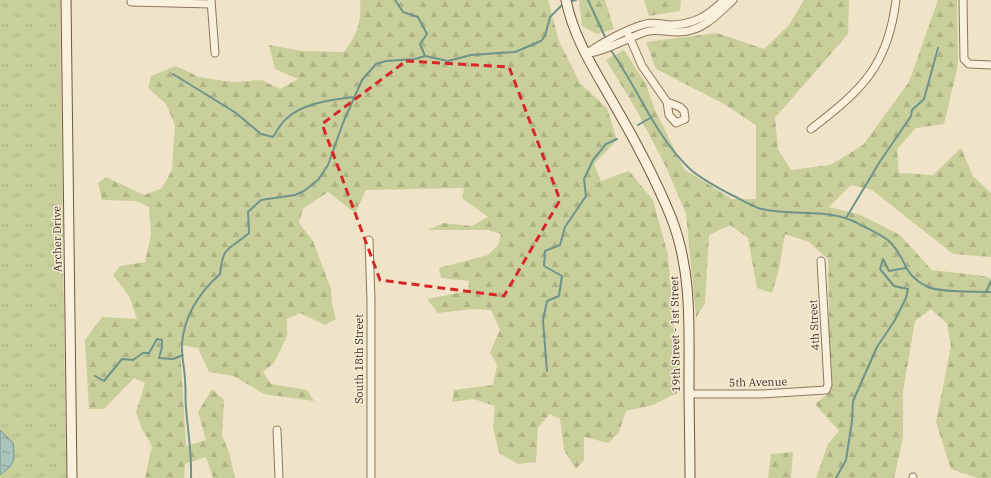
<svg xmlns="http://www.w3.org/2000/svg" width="991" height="478" viewBox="0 0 991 478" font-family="'IBM Plex Serif',serif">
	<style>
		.grass { fill: url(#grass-tufts) }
		.forest { fill: url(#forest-firs) }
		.water { fill: url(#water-ripples); stroke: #6f938a }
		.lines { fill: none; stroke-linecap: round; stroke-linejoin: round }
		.stream { stroke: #6f938a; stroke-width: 2 }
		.street-casing { stroke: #8d765c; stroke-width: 9 }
		.secondary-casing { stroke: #6f573f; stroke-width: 11 }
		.street { stroke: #faf1dc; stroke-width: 7 }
		.secondary { stroke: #faf1dc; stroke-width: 9 }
		.marked { fill: none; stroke: #d62828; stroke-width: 3; stroke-dasharray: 8 5; stroke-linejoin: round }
		.labels { text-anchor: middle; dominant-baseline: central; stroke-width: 3; stroke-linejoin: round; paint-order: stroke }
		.street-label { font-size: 11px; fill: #3d2e20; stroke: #f7eed8 }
	</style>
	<defs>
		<pattern id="grass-tufts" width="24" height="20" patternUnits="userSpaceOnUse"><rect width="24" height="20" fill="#c9cf9b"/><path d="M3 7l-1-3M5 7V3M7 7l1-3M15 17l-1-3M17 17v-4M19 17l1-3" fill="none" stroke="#aeb285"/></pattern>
		<pattern id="forest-firs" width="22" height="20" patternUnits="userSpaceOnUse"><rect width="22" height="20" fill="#c9cf9b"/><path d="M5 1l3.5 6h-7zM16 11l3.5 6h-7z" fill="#aeb285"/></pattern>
		<pattern id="water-ripples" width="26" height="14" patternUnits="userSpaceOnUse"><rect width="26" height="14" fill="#a9c4bc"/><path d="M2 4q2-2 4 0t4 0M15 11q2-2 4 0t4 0" fill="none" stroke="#8ba098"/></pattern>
	</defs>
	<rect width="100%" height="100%" fill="#f0e4c8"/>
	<!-- grass -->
	<path class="grass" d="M0,0H60L66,478H0Z"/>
	<!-- forest -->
	<path class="forest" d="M360,0H548L559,41L580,83L607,108L617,140L594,164L601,181L629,171L653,200L668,255L678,367L677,393L653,405L626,411L619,432L609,443L584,437V460L576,469L564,450L560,419L550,414L538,427L536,462L518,464L499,453L493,427L495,406L474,399L452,402L454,390L493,385L497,365L490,352L500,330L491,310L473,309L438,313L427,299L468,291L469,281L441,278L439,268L488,255L498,245L501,234L488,230H428L443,223L472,226L488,217L462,198L464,188L366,190L355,213L328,192L303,209L299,223L313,241L331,289L332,304L336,319L325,325L300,313L287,319V336L274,363L263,372L271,384L307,390L314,401L264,394L234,376L209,372L198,348L180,345L186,446L206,440L198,412L212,389L224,400L222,436L229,452L235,478H213L206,457L185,464L184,478H145L152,446L141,427L136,412L145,383L134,378L104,409H89L85,340L102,317L137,319L129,296L113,275L120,266L145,262L151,235L149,207L136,201L102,200L98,183L106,177L144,195L162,188L172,170L175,125L166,104L148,88L151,76L176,66L199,77L232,82L262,80L280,89L298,79L275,69L269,45L302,51L344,52C357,35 362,22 360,0Z
		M579,0H605L614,29L597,34L582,26Z
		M644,0H681L680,11L649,16Z
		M804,0H849L848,34L775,118L778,149L791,170L830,165L863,145L909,82L938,0H957L958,65L944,124L916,128L897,149L899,173L933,175L961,148L973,176L991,193V257L953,254L872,190L851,185L829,207L861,215L900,235L932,270L984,276L991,279V478H977L951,469L936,422L951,346L947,324L931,309L915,321L903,392V438L894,478H816L828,444L839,431L815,404L830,392L828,259L809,242L785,234L779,269L772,293L757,288L748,238L730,225L709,235L705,303L696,318L686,214L667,169L637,111L606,60L624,50L646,84L655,110L684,169L732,199H756V125L724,104L656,69L646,42L717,33L764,49L789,25Z
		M793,452L791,478H768L771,454Z"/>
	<!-- water -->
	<path class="water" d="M0,430L13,443C15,462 15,463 0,475Z"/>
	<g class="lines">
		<!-- stream -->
		<path class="stream" d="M395,0L403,12L418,17L427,34L420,44L425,56
			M588,0L606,39
			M568,2L576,0
			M610,49C638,88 654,135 690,169C701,179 715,186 728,193C738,198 748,204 758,208C789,217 824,208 853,221C863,226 883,235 890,242C908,260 901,274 928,287C941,293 975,291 991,292
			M173,74L236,113L261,134L273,137C277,131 281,123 286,119C302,103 332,100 354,97
			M638,125L650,118
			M846,218L879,163L911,116L912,110L924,99L938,48
			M986,292L991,281
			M547,371L543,321L547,301L559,296L562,276L544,266L545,251L560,245L565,227L586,196L584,179L593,160L606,144L617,139
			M95,376L104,381L122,359L133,360L143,353H149L157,339L162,340V347L159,358L173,359L183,355
			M191,478C192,454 188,432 186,408C185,399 186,390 185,381C185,369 181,356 182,344C184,316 200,292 220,274C223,244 229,251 249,233L248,212L261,200L295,195L304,191L318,180L328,165L343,123L362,80L376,64L386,61L415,59L425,56L448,61L471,55L515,52L541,41L545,36L550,17L564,3
			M836,478L846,460L852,421L853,401L877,347L895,320L906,298L908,289L894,286L880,269L883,259L889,271L906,268"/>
		<defs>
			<path id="street" d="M211,0L215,53
				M963,0L964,59L969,64L991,65
				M131,2L211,4
				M629,36L642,66L667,102L669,115L676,123L685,119L684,111L680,107L667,102
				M587,53C603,42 627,29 645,24C653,22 662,24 670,25C693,25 708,16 724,0
				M585,54C607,51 625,39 645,32C656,28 665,32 676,32C701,33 716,16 733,0
				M811,129C862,90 888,66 896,0
				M369,240L371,301V478
				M689,394H761L826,390L828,385L821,261
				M277,430L279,478
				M913,478V477"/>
			<path id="secondary" d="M66,0L72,478
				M566,0C574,40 596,72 615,106C636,142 655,178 671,217C692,270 689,325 689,381C689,413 690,446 690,478"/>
		</defs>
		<!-- street casing -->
		<use href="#street" class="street-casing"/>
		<!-- secondary casing -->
		<use href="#secondary" class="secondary-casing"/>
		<!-- street -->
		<use href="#street" class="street"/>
		<!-- secondary -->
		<use href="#secondary" class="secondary"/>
	</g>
	<!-- marked area -->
	<path class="marked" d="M406,61L509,67L560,200L504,296L380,280L322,124Z"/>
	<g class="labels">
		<!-- street labels -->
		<g class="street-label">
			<text transform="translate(57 239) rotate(-91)">Archer Drive</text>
			<text transform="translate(814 325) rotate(-93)">4th Street</text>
			<text transform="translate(675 334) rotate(-91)">19th Street - 1st Street</text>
			<text transform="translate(359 359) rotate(-90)">South 18th Street</text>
			<text transform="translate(758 382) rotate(-1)">5th Avenue</text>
		</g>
	</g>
</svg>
